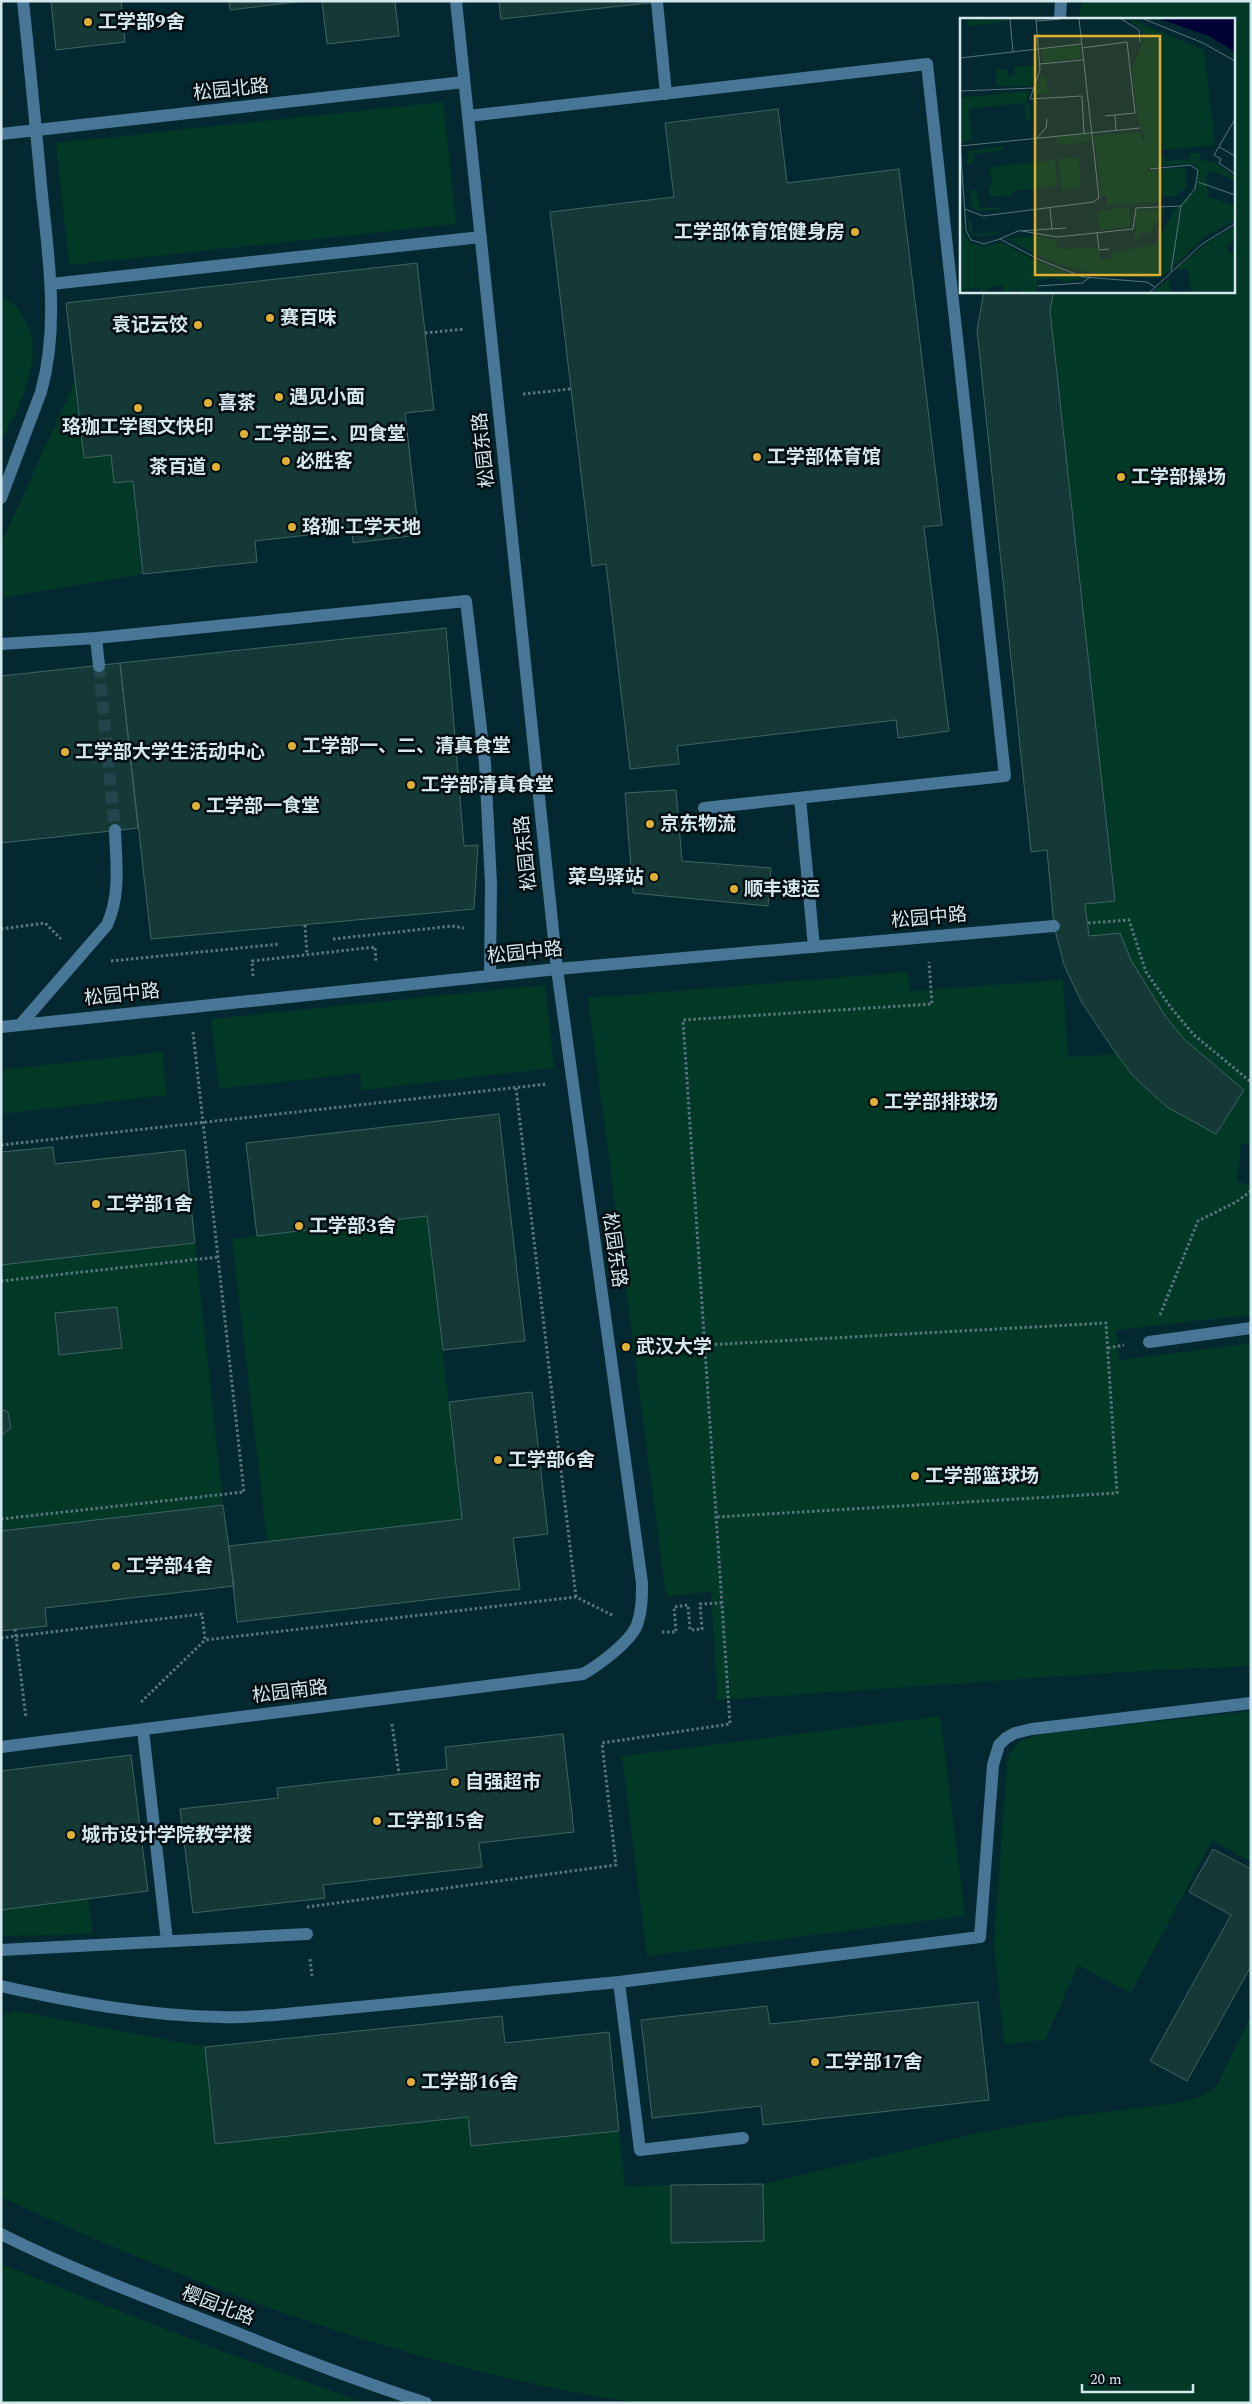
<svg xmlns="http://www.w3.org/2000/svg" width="1252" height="2404" viewBox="0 0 1252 2404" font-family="Spectral,'Noto Sans SC',serif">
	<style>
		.green { fill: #013826 }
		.building { fill: #153937; stroke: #3f6461 }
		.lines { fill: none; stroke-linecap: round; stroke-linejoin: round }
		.minor-tunnel { stroke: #23454b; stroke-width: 12; stroke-dasharray: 12 6; stroke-linecap: butt }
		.path { stroke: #59767c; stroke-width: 3; stroke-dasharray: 2.5 2.5; stroke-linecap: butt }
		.minor { stroke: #477697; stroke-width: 12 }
		.poi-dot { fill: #dfb034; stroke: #030e12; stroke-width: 2 }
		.labels { text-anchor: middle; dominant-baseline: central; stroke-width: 5; stroke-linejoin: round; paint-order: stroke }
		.poi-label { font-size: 19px; font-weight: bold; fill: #d4e7ec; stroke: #030e12; text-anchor: start }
		.street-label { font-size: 19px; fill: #d4e7ec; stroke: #030e12 }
		.inset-road { fill: none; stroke: #57747b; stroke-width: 1 }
		.view { fill: #dfb034; fill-opacity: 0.15; stroke: #dfb034; stroke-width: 2.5 }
		.inset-edge { fill: none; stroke: #d4e7ec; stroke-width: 2.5 }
	</style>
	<rect width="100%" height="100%" fill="#04282f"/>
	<!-- green -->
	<path class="green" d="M1082,1H1251V1144L1241,1143L1237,1181L1251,1186V1315L1116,1330L1119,1360L1251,1343V1666L1140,1671L718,1700L711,1592L666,1596L588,998L908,972L910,991L1063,980L1068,1057L1116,1054C1097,1025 1076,997 1064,964C1051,928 1050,888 1047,851L1031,852L977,330L984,291H1233V19H1079Z
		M443,102L456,224L69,265L56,143Z
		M1,295C58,333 25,395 1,442Z
		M75,381L84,458L111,455L114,483L133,481L143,574L1,598V544Z
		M545,985L554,1068L362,1090L360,1073L219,1089L211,1019Z
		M162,1052L167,1095L1,1114V1070Z
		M427,1216L462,1519L267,1541L232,1239Z
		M195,1243L223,1505L1,1531V1265Z
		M1251,1711V1862L1212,1840L1131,1993L1078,1965L1045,2040L1004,2044L994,1943L1007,1764L1010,1753L1021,1740L1043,1734Z
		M940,1716L965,1916L647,1956L622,1756Z
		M88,1899L93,1934L1,1936V1910Z
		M15,2011L205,2047L215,2144L468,2117L472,2146L619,2131L625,2186L671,2185L672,2243L764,2241L763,2184L978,2133L1066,2117L1172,2104L1197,2098L1216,2087L1251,2015V2403H637C417,2370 202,2290 1,2197V2016Z
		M1,2264L208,2346L365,2403H1Z"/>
	<!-- building -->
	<path class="building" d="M51,1H121L125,42L56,50Z
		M229,1H304L230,10Z
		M322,1H395L399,36L327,44Z
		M499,1H667L501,19Z
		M778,109L787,183L899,169L942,525L924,527L949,731L898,738L896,720L677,746L679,764L630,769L606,564L592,566L550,212L674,197L665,123Z
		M417,263L434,410L405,413L419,535L353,543L352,530L255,541L257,562L143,574L133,481L114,483L111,455L84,458L66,303Z
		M984,291H1054L1050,310L1115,901L1085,904L1089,936L1120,933L1131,960L1166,1017L1184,1039L1244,1090L1216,1134L1167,1107L1133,1076L1113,1049L1081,1001L1064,965L1054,926L1047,850L1031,852L977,330Z
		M446,628L464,846L478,845L474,909L151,939L120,663Z
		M120,663L138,828L1,843V676Z
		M676,790L682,861L771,868L768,906L633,893L625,793Z
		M499,1114L525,1341L443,1350L427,1216L257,1236L246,1143Z
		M53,1147L55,1164L185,1150L195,1243L1,1265V1152Z
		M117,1307L122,1348L59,1355L55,1313Z
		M532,1392L548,1534L513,1538L520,1589L237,1622L229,1546L462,1519L449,1402Z
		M1,1409L8,1412L11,1428L1,1436Z
		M223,1505L234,1586L45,1608L47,1626L1,1631V1531Z
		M563,1734L574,1832L479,1843L482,1867L323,1885L325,1898L193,1913L180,1809L278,1798L277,1788L447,1769L445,1747Z
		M131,1755L148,1891L1,1910V1771Z
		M1213,1849L1251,1869V1966L1187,2081L1150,2061L1231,1915L1189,1892Z
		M978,2002L989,2100L763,2125L761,2106L652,2118L641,2020L767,2006L770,2024Z
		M502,2016L505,2043L609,2032L619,2131L471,2146L468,2117L215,2144L205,2047Z
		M763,2184L764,2241L671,2243V2185Z"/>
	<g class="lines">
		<!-- minor-tunnel -->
		<path class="minor-tunnel" d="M99,666L115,830"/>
		<!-- path -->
		<path class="path" d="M425,333L464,329
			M523,394L571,389
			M1088,923L1129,920L1146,972L1172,1009L1194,1035L1251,1082
			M305,925L307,955
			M1,929L45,923L61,939
			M333,939L452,926L464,928
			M111,961L279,944
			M253,976L252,961L375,947L376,962
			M516,1088L576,1597
			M1,1145L547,1084
			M1,1281L218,1257
			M1160,1315L1198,1221L1236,1202L1251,1191
			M705,1345L1106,1323L1117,1493L717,1517
			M1108,1348L1124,1345
			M1,1519L244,1492L193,1032
			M15,1629L26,1718
			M662,1632H676L674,1607L688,1605L690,1630L702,1629L700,1604L722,1603
			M1,1638L202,1614L205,1640L576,1597L614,1616
			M141,1702L205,1640
			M392,1724L399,1774
			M307,1907L616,1865L602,1743L730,1724L683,1020L932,1004L929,962
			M310,1959L312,1976"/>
		<!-- minor -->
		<path class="minor" d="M657,2L666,94
			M1060,19L1061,1
			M468,116L927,64L1005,776L704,808
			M1,134L464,82
			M51,284L481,237
			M1,498L41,392C59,328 49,260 42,195C36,130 30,66 23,1
			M96,638L99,666
			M1,644L96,638L466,601L485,763L491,884L490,976
			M800,798L814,947
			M20,1025L107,925C121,894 116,863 115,830
			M1,1027L557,969L1054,926
			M1149,1342L1251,1328
			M143,1730L167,1941
			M1,1747L583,1674C599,1665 630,1642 637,1625C642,1611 642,1597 642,1583L557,969L456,1
			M1,1950L307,1934
			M619,1982L640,2150L743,2138
			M1,1986C73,2002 147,2016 221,2017C239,2018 257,2016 275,2015L619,1982L980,1937L993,1765L999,1745L1006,1738L1015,1733L1032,1729L1251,1703
			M1,2234C77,2272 156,2301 235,2332C298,2358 361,2382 426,2403"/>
	</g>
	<!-- markers -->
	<g class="poi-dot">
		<circle cx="88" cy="22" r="5"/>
		<circle cx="855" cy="232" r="5"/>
		<circle cx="270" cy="318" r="5"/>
		<circle cx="198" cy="325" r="5"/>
		<circle cx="279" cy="397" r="5"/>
		<circle cx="208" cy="403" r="5"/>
		<circle cx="138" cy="408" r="5"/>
		<circle cx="244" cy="434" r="5"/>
		<circle cx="757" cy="457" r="5"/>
		<circle cx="286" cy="461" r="5"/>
		<circle cx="216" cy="467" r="5"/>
		<circle cx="1121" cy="477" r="5"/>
		<circle cx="292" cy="527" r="5"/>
		<circle cx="292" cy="746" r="5"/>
		<circle cx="65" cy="752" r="5"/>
		<circle cx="411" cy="785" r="5"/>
		<circle cx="196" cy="806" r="5"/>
		<circle cx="650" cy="824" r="5"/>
		<circle cx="654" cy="877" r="5"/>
		<circle cx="734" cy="889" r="5"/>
		<circle cx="874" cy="1102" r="5"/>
		<circle cx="96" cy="1204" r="5"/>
		<circle cx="299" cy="1226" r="5"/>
		<circle cx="626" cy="1347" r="5"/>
		<circle cx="498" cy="1460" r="5"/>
		<circle cx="915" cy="1476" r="5"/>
		<circle cx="116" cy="1566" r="5"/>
		<circle cx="455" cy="1782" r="5"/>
		<circle cx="377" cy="1821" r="5"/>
		<circle cx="71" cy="1835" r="5"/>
		<circle cx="815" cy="2062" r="5"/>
		<circle cx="411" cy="2082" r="5"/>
	</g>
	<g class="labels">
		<!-- poi labels -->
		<g class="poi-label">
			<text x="98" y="22">工学部9舍</text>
			<text x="845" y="232" text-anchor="end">工学部体育馆健身房</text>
			<text x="280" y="318">赛百味</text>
			<text x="188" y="325" text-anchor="end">袁记云饺</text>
			<text x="289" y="397">遇见小面</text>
			<text x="218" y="403">喜茶</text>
			<text x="138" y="427" text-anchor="middle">珞珈工学图文快印</text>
			<text x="254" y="434">工学部三、四食堂</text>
			<text x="767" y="457">工学部体育馆</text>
			<text x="296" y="461">必胜客</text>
			<text x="206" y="467" text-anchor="end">茶百道</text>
			<text x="1131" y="477">工学部操场</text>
			<text x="302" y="527">珞珈·工学天地</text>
			<text x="302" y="746">工学部一、二、清真食堂</text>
			<text x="75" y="752">工学部大学生活动中心</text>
			<text x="421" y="785">工学部清真食堂</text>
			<text x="206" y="806">工学部一食堂</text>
			<text x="660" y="824">京东物流</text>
			<text x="644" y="877" text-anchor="end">菜鸟驿站</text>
			<text x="744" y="889">顺丰速运</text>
			<text x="884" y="1102">工学部排球场</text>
			<text x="106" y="1204">工学部1舍</text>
			<text x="309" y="1226">工学部3舍</text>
			<text x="636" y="1347">武汉大学</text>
			<text x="508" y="1460">工学部6舍</text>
			<text x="925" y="1476">工学部篮球场</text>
			<text x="126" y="1566">工学部4舍</text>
			<text x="465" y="1782">自强超市</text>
			<text x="387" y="1821">工学部15舍</text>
			<text x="81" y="1835">城市设计学院教学楼</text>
			<text x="825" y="2062">工学部17舍</text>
			<text x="421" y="2082">工学部16舍</text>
		</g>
		<!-- street labels -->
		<g class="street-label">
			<text transform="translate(231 90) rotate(-6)">松园北路</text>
			<text transform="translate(484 450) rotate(-96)">松园东路</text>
			<text transform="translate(526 853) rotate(-96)">松园东路</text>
			<text transform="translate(929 918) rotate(-5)">松园中路</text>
			<text transform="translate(525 953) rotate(-6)">松园中路</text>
			<text transform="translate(122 995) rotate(-6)">松园中路</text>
			<text transform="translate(614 1250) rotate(82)">松园东路</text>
			<text transform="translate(290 1692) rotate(-7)">松园南路</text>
			<text transform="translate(218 2306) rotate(21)">樱园北路</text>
		</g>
	</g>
	<!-- overview -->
	<g transform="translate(960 18)">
		<rect width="275" height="275" fill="#04282f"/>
		<path d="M7,1H48L49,3L8,8ZM169,1L244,32L255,127L199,132L198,135L204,138L205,143L230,141V135H240V142L253,144L275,158V162L251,152L246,159L248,179L275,188V202L245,218L204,257L193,260L147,258L118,252L85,241L47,221L77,218L96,222L97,231L137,230L142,241H151V235L196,226L214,192L236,172L238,149L228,145L186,150L187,153L226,149V169L216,178H201V184L147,187L146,177H141L134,117L181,115L182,123H186L178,103L172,51L184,21L181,12ZM119,28L121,40L82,44L81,32ZM74,47L78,52L72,68H37L36,52L47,51L48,59L55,58L54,49ZM83,56L90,75L74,77V75ZM69,73L66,86H69L71,102L66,103L64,85L9,91L12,123L1,124L0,80ZM129,116L130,124L97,126L96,119ZM43,128L44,132L13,136V146H7L8,133ZM118,139L121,169L102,171L98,141ZM95,142L97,168L54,173V177L30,179L29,168L33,167L29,149ZM16,172L20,190H59L17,193L12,189L10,173ZM0,187L4,216L11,225L23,229L41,224L78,244L124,261L105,264L94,260L77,262V274H59L58,271L44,274L42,267L25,271L26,274H21L19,269L1,273ZM169,189L171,208L140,212L137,193ZM206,191L188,216L182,214L179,221H175L176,192ZM8,202H11L13,216L40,214L29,218H15L9,214ZM275,209V222L265,227L271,237L275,234V274H231L228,252L216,251L248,224ZM208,260L210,274H193L205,263Z" fill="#013826"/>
		<path d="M200,1H275V34L249,18Z" fill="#010035"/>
		<path class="inset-road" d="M50,1L53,34M76,1L80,52L70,81L122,78L124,115M161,1L179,12L180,24M184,1L243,25L275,43M76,3L101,1M122,30L167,24L175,95L145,98M0,40L121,26M80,46L123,42M0,73L74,70M155,97L156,112M275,101L254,137L261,141L259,145L275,156M77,120L86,110L87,101M0,123L6,212L11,222L24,226L40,221L80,242L123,259L187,264L195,269M0,128L180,110M259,129L275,138M190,151L230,147L238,152L235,171L221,188L211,254M238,164L275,177M90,190L92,211M5,191L23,198L133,184L139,180L119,1M62,213L97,219L173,211L176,190L221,188M137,215L139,232L149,231M40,221L58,213L106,210M78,268L122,265L129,260M190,274L242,226L275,206"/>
		<path class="view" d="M75,18H200V257H75Z"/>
		<rect width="275" height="275" class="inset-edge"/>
	</g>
	<!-- border -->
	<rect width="1252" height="2404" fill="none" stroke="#d4e7ec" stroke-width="5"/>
	<!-- scale -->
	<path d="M1082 2384v8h111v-8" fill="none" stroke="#d4e7ec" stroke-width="2.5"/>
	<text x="1090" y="2384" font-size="15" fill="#d4e7ec" stroke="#030e12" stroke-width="4" paint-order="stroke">20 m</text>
</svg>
